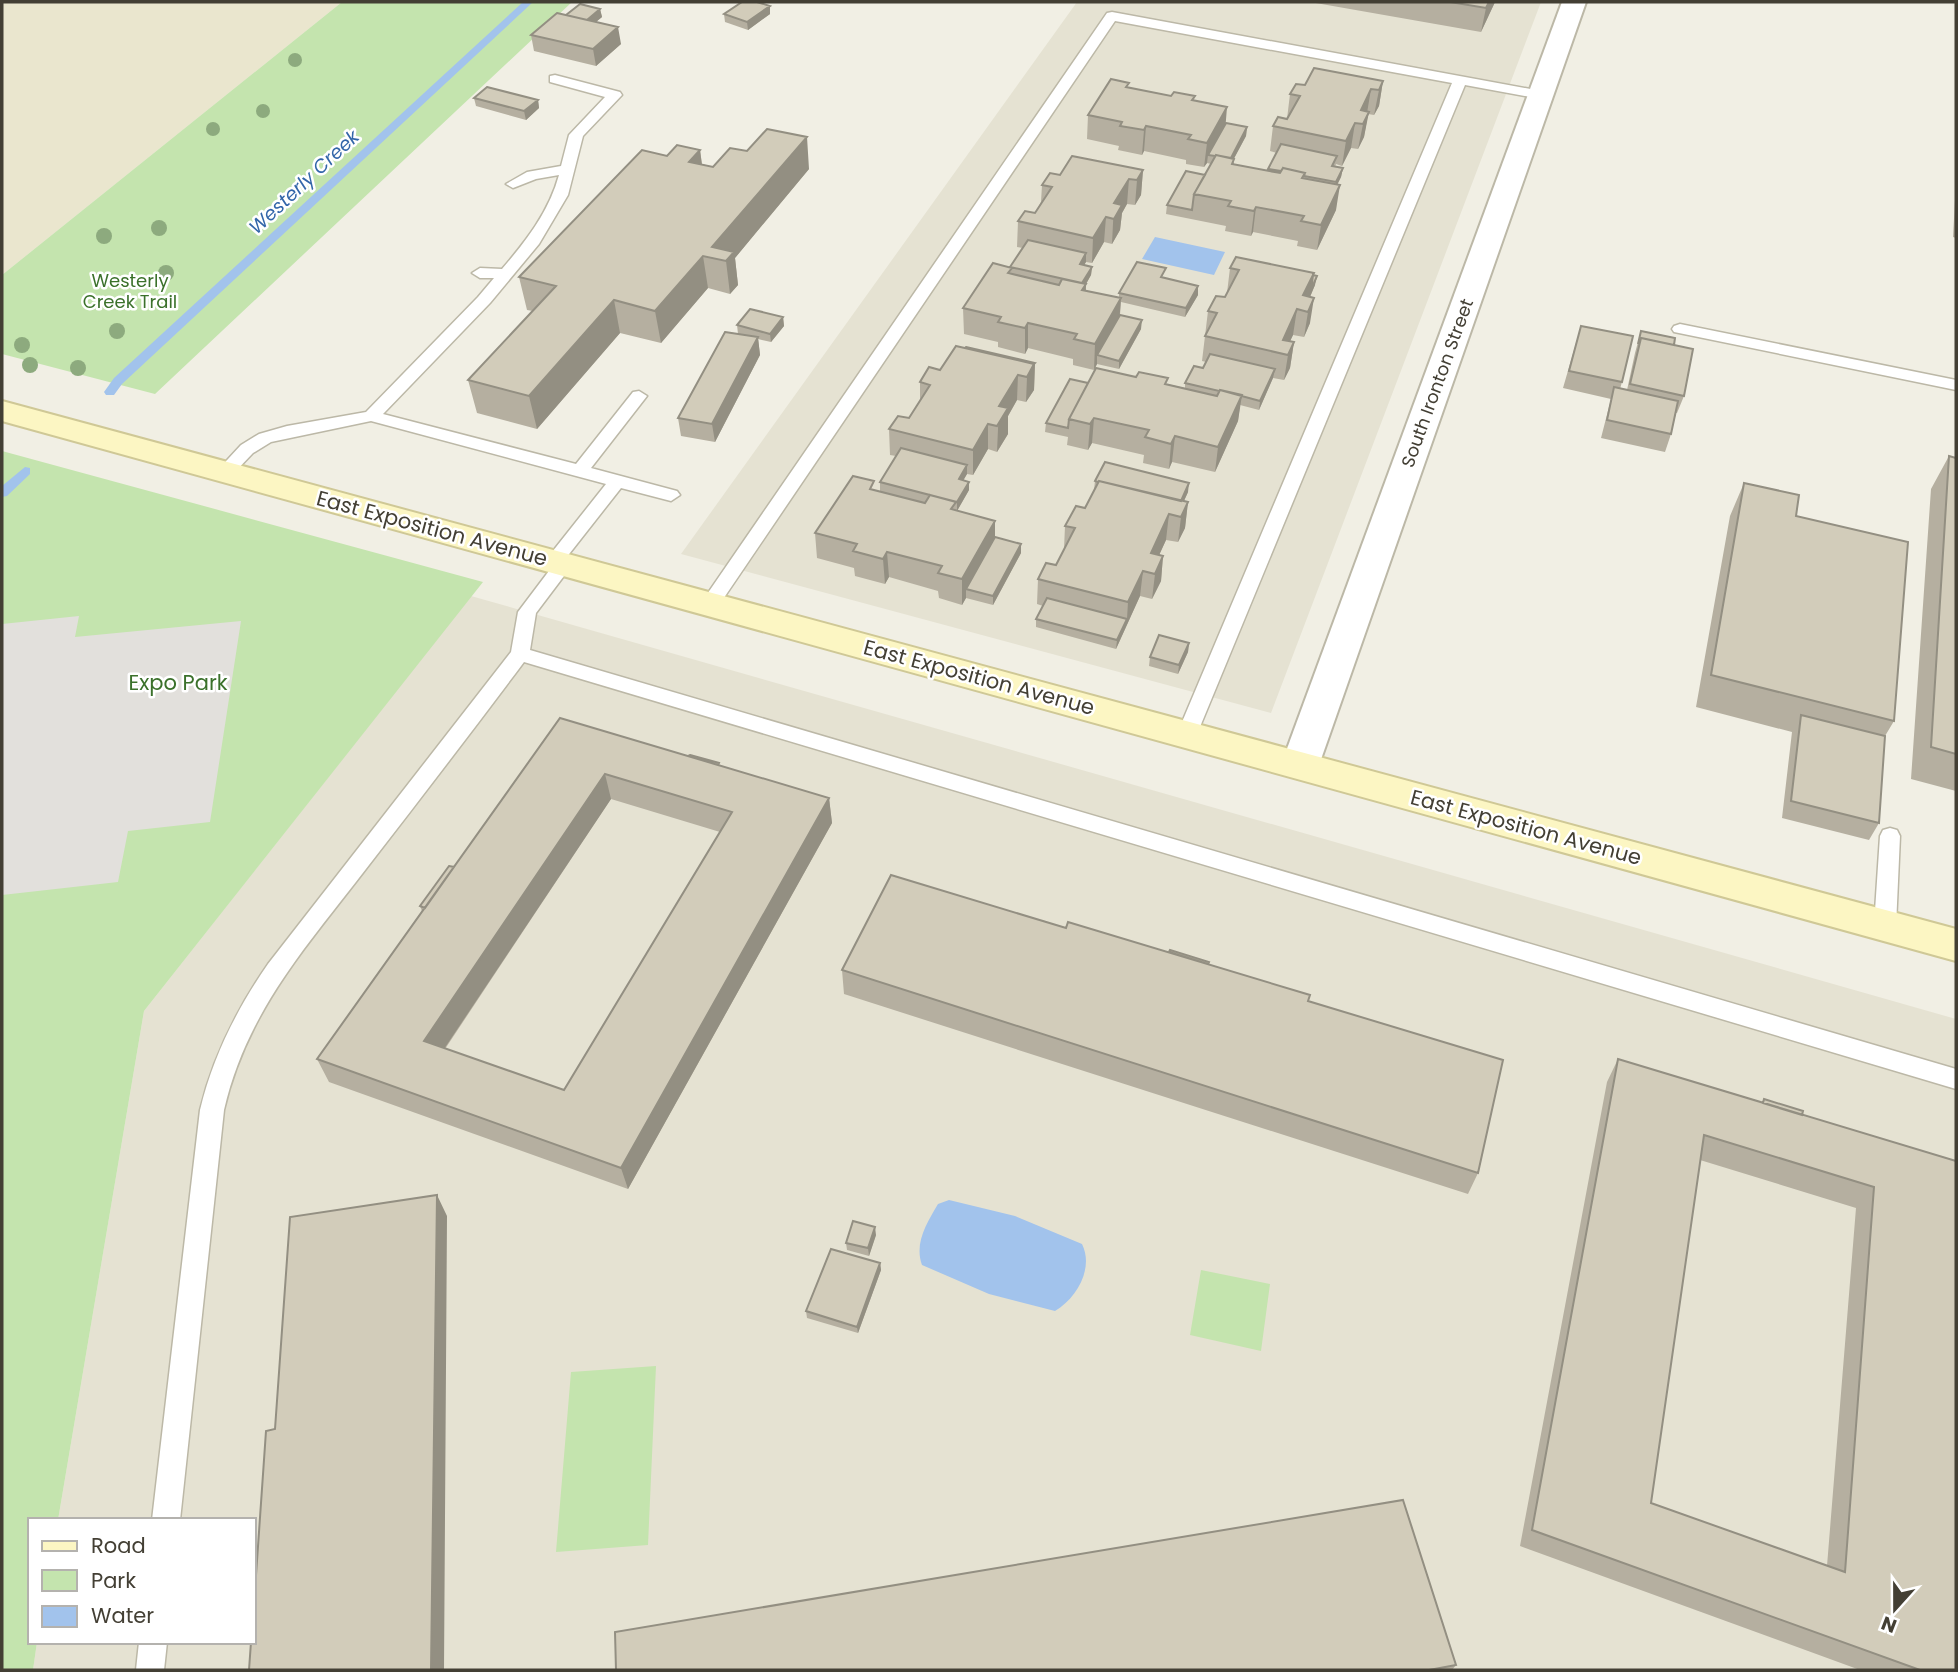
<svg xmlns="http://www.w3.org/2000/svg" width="1958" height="1672" viewBox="0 0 1958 1672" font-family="Poppins,sans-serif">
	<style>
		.residential { fill: #e5e2d2 }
		.education { fill: #eae6ce }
		.green { fill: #c4e4ae }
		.parking { fill: #e2e0dc }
		.water { fill: #a2c3ec }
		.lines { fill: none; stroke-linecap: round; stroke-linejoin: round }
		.stream { fill: #a2c3ec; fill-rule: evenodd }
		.lane-casing { stroke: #bcb8a7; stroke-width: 3 }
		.street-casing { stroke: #bcb8a7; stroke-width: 4 }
		.secondary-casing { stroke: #cfc896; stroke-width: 4 }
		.lane { fill: #fff; fill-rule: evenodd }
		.street { fill: #fff; fill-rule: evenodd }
		.secondary { fill: #fcf6c3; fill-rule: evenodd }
		.tree { fill: #8daa7e }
		.wall { fill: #b5afa0; fill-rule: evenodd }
		.shaded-wall { fill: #938f82 }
		.building { fill: #d2ccba; stroke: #938f82; stroke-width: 2; fill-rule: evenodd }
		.labels { text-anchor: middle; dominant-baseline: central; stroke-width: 5; stroke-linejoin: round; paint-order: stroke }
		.far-park-label { font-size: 18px; fill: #3b712b; stroke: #fff }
		.far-street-label { font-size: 18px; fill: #433f34; stroke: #fff }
		.far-water-label { font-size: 19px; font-style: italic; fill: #3366a9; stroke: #fff }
		.street-label { font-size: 21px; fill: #433f34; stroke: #fff }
		.park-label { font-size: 21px; fill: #3b712b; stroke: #fff }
	</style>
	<rect width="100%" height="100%" fill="#f1efe4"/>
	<!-- residential -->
	<path class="residential" d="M1077,2H1541L1271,713L681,554Z
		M471,596L1956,1019V1670H33L37,1642H254V1520H58L144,1011Z"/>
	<!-- education -->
	<path class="education" d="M2,2H342L2,275Z"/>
	<!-- green -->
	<path class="green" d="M342,2H572L155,394L2,354V275Z
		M2,451L483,582L144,1011L58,1520H30V1642H37L33,1670H2Z
		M1201,1270L1270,1284L1261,1351L1190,1335Z
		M656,1366L648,1545L556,1552L571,1372Z"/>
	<!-- parking -->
	<path class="parking" d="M79,616L75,637L241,621L210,822L128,831L118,882L2,895V624Z"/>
	<!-- water -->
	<path class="water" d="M1155,237L1225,252L1214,275L1142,259Z
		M949,1200L1015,1216L1082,1244C1094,1268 1077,1298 1055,1311L989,1294L922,1265C914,1243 927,1223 938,1204Z"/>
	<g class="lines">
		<!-- stream -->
		<path class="stream" d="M523,2H533L122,384L114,395H106L104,392L114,378Z
			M25,467L30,468V474L7,496L2,497V486Z"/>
		<defs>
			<path id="lane" d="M1112,12L1541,91L1548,95L1541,99L1465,85L1197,734L1194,739L1187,741L1180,739L1177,734L1452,83L1115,21L717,608H703L701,603L1107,13Z
				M555,75L620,92L622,95L583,136L568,195L539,244L490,303L383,414L576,464L633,392L639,391L647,396L591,468L677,491L680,495L671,501L621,488L566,558L573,564L536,613L530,650L1956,1069V1089L524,662C473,730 421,798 369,865C308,945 247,1010 224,1110L180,1520H152L200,1110C213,1056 237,1009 268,964L511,652L518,612L552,567L545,561L606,484L371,421L271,442L253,453L231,476H219L216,472L241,445L259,434L287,426L366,412L478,297L494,278H480L472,273L480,268L502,269C526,241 549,212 559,175L536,179L513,188L506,184L527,172L561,166L569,135L605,97L550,82V76Z
				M1680,324L1956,380V390L1674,332L1672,329L1674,326Z
				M1890,828L1897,830L1900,836L1896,926L1893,932L1885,935L1877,932L1874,926L1880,836L1883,830Z
				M139,1642H167L164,1670H136Z"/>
			<path id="street" d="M1562,2H1586L1319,765L1313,775L1300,779L1287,775L1281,765Z"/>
			<path id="secondary" d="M2,401L1956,929V961L2,421Z"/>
		</defs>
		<!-- lane casing -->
		<use href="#lane" class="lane-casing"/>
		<!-- street casing -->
		<use href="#street" class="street-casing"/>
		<!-- secondary casing -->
		<use href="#secondary" class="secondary-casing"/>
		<!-- lane -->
		<use href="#lane" class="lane"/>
		<!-- street -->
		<use href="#street" class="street"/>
		<!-- secondary -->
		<use href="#secondary" class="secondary"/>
	</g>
	<!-- trees -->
	<g class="tree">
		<circle cx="295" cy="60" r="7"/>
		<circle cx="263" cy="111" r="7"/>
		<circle cx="213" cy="129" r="7"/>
		<circle cx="159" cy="228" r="8"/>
		<circle cx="104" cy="236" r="8"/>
		<circle cx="166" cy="273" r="8"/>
		<circle cx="117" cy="331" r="8"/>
		<circle cx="22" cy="345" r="8"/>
		<circle cx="30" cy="365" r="8"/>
		<circle cx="78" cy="368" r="8"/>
	</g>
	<!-- wall -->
	<path class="wall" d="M1310,2H1495L1481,32Z
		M770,6V14L748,30L725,22L724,14Z
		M600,9L602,17L596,22L621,44L596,66L534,51L531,35L566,15Z
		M1383,81L1379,106L1374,115L1368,114L1364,137L1358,149L1351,148L1342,166L1336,164L1335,167L1343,168L1341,177L1337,185L1336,210L1317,250L1297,246L1298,241L1253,232L1251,236L1225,231L1226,226L1166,214L1167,205L1205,175L1211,164L1207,163L1204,167L1186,164V160L1144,151L1142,155L1118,150L1119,146L1087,139L1088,115L1128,88L1171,96H1195L1194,100L1226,123L1247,127L1246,136L1234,158V164L1268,171L1277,153L1270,151L1273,126L1287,119L1290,94L1305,85Z
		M474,98L538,100L539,108L526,120L476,106Z
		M700,150L702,164L713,167L809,169L735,258L738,285L730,294L708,288L661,343L620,333L537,429L477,413L468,380L533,311L527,310L519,277L667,156Z
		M1143,170L1141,195L1135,205L1127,204L1122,213L1120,230L1112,244L1104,242L1092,263L1086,262L1084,265L1092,267L1091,275L1086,284V291L1119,298V293L1166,277L1165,278L1198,286V295L1185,317L1121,302L1120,315L1141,329L1119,369L1097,364L1094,370L1073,365V359L1028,348L1025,354L998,347V342L964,334L963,308L1010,267L1023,248L1017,247L1018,221L1035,213L1041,202L1042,185L1060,175Z
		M1956,182V238L1953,237Z
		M1230,268L1313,275L1315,285L1310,297V323L1304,337L1293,335L1290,341L1294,342L1290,368L1284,380L1273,378L1259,410L1240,405L1238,421L1215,472L1172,462L1169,469L1143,463L1144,455L1092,443L1088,450L1067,445L1068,437L1045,432L1046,423L1088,383L1167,384L1185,388V383L1203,368L1206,362L1202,361L1208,311L1225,297L1227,293Z
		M783,317L784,326L771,342L758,339L760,355L715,442L681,436L678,418L738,334L737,325Z
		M1641,331L1674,345L1684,396L1677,413H1676L1671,434L1665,452L1601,438L1611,399L1563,388L1576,343L1622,382L1620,389L1627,390L1635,353Z
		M1035,363L1034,390L1026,402L1017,400L1008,416V434L997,452L988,449L973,475L967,474L963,480L969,482V490L957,511L995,521V537L1021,544V553L993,605L966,598L962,605L939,598L938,591L889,577L885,584L855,576L854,568L817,558L815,533L874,490L880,491V482L896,456L890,455L889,429L909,418L920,401V382L940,370Z
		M1949,456L1956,458V791L1911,779L1931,489Z
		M1095,481L1188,492L1184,501L1188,502L1185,528L1178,542L1166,540L1159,555L1163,556L1161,581L1152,599L1140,596L1116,649L1036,627V619L1043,606L1037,604L1038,579L1056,565L1064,549L1065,526L1085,508L1094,490Z
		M1744,483L1796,516L1894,721L1885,736L1879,823L1869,840L1782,818L1792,732L1696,707L1730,516Z
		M1189,643L1188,652L1178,674L1149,666L1150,657Z
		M560,718L829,798L832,823L628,1189L329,1082L317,1059L422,911L420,906L454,867ZM611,799L720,832L564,1090L445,1049Z
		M1209,964L1308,1001L1478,1173L1468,1194L844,994L842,970Z
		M1618,1059L1762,1102L1764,1099L1802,1115L1956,1161V1670H1860L1520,1546L1607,1082ZM1700,1160L1856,1208L1827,1566L1651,1503Z
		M876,1235L869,1256L847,1250L846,1243Z
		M880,1263L881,1270L858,1333L807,1318L806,1311Z
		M1456,1665L1452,1670H616Z"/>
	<!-- shaded-wall -->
	<path class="shaded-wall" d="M1489,2H1495L1481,32L1486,8Z
		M770,6V14L748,30L747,22Z
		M600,9L602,17L586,30L584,22Z
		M618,27L621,44L596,66L593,49Z
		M1383,81L1379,106L1374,115L1379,90Z
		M1371,89L1367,113L1361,110Z
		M538,100L539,108L526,120L524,111Z
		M1227,107L1225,132L1208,155L1207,163L1204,167L1207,143Z
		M1369,112L1364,137L1358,149L1363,124Z
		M1355,123L1351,148L1342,166L1346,141Z
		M1146,126L1144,151L1142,155L1144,130Z
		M1247,127L1246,136L1229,168L1230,159Z
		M807,137L809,169L735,258L738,285L730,294L726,261L712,247Z
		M700,150L704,182L689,162Z
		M1343,168L1341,177L1334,191L1336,182Z
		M1143,170L1141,195L1135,205L1137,180Z
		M1129,179L1127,204L1122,213L1120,230L1112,244L1114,203Z
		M1340,185L1336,210L1317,250L1321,225Z
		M1256,207L1253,232L1251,236L1254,211Z
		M1106,217L1104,242L1092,263L1093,238Z
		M1086,253V262L1079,273L1080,264Z
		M703,256L708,288L661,343L655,311Z
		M1092,267L1091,275L1086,284L1085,309L1082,283Z
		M1314,273L1311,290L1317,276L1315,285L1304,311L1303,295Z
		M1198,286V295L1185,317L1186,308Z
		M1121,298L1119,324L1097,355V364L1094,370L1095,344Z
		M1314,298L1310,323L1304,337L1308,312Z
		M614,300L620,333L537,429L529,396Z
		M1297,309L1293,335L1284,354L1283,340Z
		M783,317L784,326L771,342L770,334Z
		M1142,320L1141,329L1119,369V361Z
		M1028,323V348L1025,354V328Z
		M758,337L760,355L715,442L712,424Z
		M1294,342L1290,368L1284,380L1288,355Z
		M1035,363L1034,390L1026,402L1027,377Z
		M1275,369L1273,378L1259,410L1260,401Z
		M1018,375L1017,400L1008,416V434L997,452L999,406Z
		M1242,395L1238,421L1215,472L1218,447Z
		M1094,418L1092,443L1088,450L1090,424Z
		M988,424V449L973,475V450Z
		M1175,436L1172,462L1169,469L1171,444Z
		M967,465V474L959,488V479Z
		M969,482V490L957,511V502Z
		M1189,483L1188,492L1177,516L1174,515Z
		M1188,502L1185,528L1178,542L1181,517Z
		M1169,514L1166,540L1151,573V553Z
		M995,521V546L966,589V598L962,605V579Z
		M1021,544V553L993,605V596Z
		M887,552L889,577L885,584L883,559Z
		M1163,556L1161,581L1152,599L1155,574Z
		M1143,571L1140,596L1116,649L1117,640L1127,619L1128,602Z
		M1189,643L1188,652L1178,674L1179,665Z
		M605,774L611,799L434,1064L424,1041Z
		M829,798L832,823L628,1189L621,1168Z
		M437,1195L447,1216L444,1670H431Z
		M875,1227L876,1235L869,1256L868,1248Z
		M880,1263L881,1270L858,1333L857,1327Z"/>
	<!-- building -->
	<path class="building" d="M742,2H757L770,6L747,22L724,14Z
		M1450,2H1489L1486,8Z
		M580,4L600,9L587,20L566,15Z
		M557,13L618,27L593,49L531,35Z
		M1314,68L1383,81L1379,90L1371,89L1361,110L1369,112L1363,124L1355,123L1346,141L1273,126L1278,117L1287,119L1300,96L1290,94L1296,84L1305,85Z
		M1111,79L1129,83L1126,87L1171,96L1174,92L1195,96L1192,100L1227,107L1207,143L1188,139L1191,135L1146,126L1144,130L1120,126L1122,122L1088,115Z
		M487,87L538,100L524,111L474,98Z
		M1226,123L1247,127L1231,158L1216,155L1215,156L1208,155Z
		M767,129L807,137L712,247L734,252L726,261L703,256L655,311L614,300L529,396L468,380L556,286L519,277L642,150L667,156L677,145L700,150L689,162L713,167L730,148L747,151Z
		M1281,144L1337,156L1332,166L1343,168L1336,182L1304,176L1305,173L1283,168L1281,171L1268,169Z
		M1216,155L1234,159L1232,164L1280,173L1283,168L1305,173L1302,178L1340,185L1321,225L1301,221L1304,216L1256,207L1254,211L1228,206L1231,201L1194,194Z
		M1072,156L1143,170L1137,180L1129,179L1114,203L1122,205L1114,219L1106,217L1093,238L1018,221L1025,211L1035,213L1052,187L1042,185L1050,173L1060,175Z
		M1186,171L1205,175L1194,194L1192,210L1167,205Z
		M1028,240L1086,253L1080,264L1092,267L1082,283L1010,267Z
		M1236,257L1314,273L1303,295L1314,298L1308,312L1297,309L1283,340L1294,342L1288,355L1205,336L1217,313L1208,311L1216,296L1225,297L1239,270L1230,268Z
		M1137,262L1166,268L1161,277L1198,286L1186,308L1119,293Z
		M993,263L1012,268L1008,273L1059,285L1062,279L1086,284L1082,290L1121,298L1095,344L1074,339L1077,334L1028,323L1025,328L998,322L1001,317L963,308Z
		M1313,275L1317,276L1311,290Z
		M750,309L783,317L770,334L737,325Z
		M1120,315L1142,320L1119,361L1097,355Z
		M1581,326L1633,336L1622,382L1569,371Z
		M1641,331L1675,338L1674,345L1641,338L1638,344Z
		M725,332L758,337L712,424L678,418Z
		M1641,338L1693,349L1684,396L1630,384Z
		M956,346L1034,364L1027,377L1018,375L999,406L1008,408L997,426L988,424L973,450L889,429L898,416L909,418L930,385L920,382L929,367L940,370Z
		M966,347L1035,363L1034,364L965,348Z
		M1210,354L1275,369L1260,401L1220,390L1219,391L1185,383L1194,366L1203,368Z
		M1096,368L1136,377L1139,372L1168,378L1165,384L1217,396L1220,390L1242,395L1218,447L1175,436L1171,444L1145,437L1149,430L1094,418L1090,424L1069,419Z
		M1070,379L1088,383L1069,419L1068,428L1046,423Z
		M1614,387L1678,401L1671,434L1607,420Z
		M901,448L967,465L959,479L969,482L957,502L880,482Z
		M1949,456L1956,458V754L1931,747Z
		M1105,462L1189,483L1181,501L1099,481L1098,482L1095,481Z
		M853,476L874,481L870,489L925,503L930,495L956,502L951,509L995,521L962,579L938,573L942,566L887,552L883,559L853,551L857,544L815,533Z
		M1099,481L1188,502L1181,517L1169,514L1151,553L1163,556L1155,574L1143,571L1128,602L1038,579L1046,563L1056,565L1075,528L1065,526L1076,506L1085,508Z
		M1744,483L1799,495L1796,516L1908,542L1894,721L1711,675Z
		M995,537L1021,544L993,596L966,589Z
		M1047,598L1127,619L1117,640L1036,619Z
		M1159,635L1189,643L1179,665L1150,657Z
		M1801,715L1885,736L1879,823L1791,801Z
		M560,718L829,798L621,1168L317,1059ZM605,774L732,812L564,1090L424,1041Z
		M690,755L719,763L718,765L688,756Z
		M449,866L454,867L425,908L420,906Z
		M891,875L1066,928L1068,922L1310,995L1308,1001L1503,1060L1478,1173L842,970Z
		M1170,950L1209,962L1208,964L1169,952Z
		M1618,1059L1956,1161V1670H1920L1532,1530ZM1704,1135L1874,1187L1845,1572L1651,1503Z
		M1764,1099L1803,1111L1802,1115L1763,1103Z
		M437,1195L431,1670H249L251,1642H254V1604L266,1431L275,1429L290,1217Z
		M853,1221L875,1227L868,1248L846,1243Z
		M831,1249L880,1263L857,1327L806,1311Z
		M1403,1500L1456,1665L1429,1670H616L615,1632Z
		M256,1572L254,1604V1573Z"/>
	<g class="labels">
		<!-- far-park labels -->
		<g class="far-park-label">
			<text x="130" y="280">Westerly<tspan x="130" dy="21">Creek Trail</tspan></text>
		</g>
		<!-- far-street labels -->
		<g class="far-street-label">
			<text transform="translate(1437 383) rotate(-70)">South Ironton Street</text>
		</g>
		<!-- far-water labels -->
		<g class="far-water-label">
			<text transform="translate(304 182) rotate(-43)">Westerly Creek</text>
		</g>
		<!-- street labels -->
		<g class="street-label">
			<text transform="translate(432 528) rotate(15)">East Exposition Avenue</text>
			<text transform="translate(979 677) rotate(15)">East Exposition Avenue</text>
			<text transform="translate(1526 827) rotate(15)">East Exposition Avenue</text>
		</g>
		<!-- park labels -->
		<g class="park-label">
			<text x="178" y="682">Expo Park</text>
		</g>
	</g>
	<!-- border -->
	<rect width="1958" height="1672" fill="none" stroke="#433f34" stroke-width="7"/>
	<!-- legend -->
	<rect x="28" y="1518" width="228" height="126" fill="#ffffff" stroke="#b4b2ae" stroke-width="2"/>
	<rect x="42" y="1541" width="35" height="10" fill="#fcf6c3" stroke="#b4b2ae" stroke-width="2"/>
	<text x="91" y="1553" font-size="21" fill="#433f34">Road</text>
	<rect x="42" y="1570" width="35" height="21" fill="#c4e4ae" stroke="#b4b2ae" stroke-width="2"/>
	<text x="91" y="1588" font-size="21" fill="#433f34">Park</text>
	<rect x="42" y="1606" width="35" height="21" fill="#a2c3ec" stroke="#b4b2ae" stroke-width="2"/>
	<text x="91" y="1623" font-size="21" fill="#433f34">Water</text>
	<!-- north arrow -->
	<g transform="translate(1895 1609) rotate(201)" stroke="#ffffff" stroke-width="5" paint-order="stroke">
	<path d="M0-5L12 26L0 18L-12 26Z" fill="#433f34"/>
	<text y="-10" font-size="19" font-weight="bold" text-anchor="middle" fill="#433f34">N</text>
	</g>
</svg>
